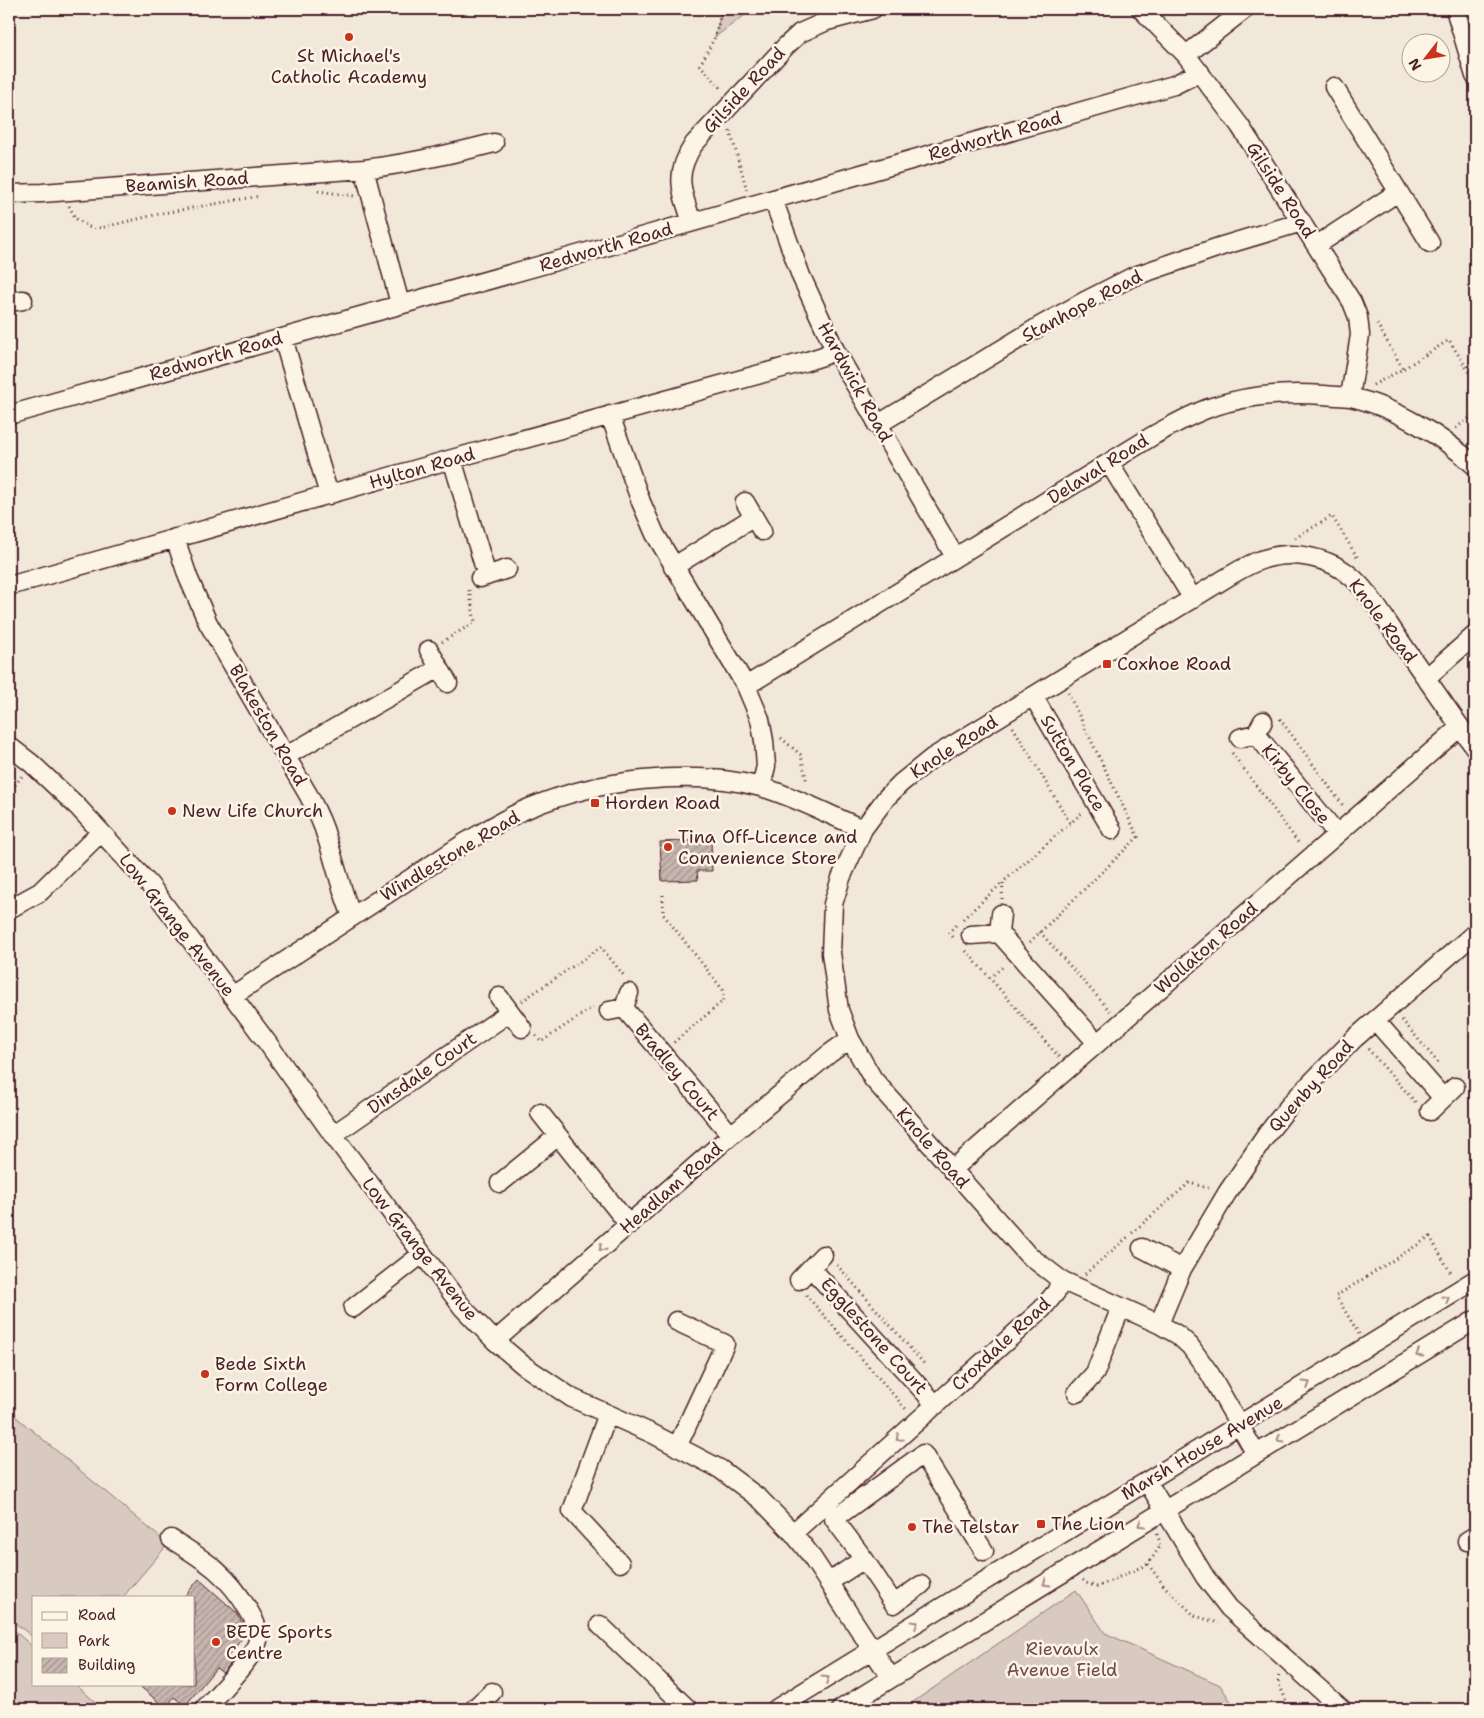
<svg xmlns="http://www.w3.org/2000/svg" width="1484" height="1718" viewBox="0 0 1484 1718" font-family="'Shantell Sans',sans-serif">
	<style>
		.green { fill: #d8cac0; stroke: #917476 }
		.building { fill: url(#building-hatch); stroke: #4a1f2b }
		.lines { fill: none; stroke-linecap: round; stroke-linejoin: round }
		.minor-casing { stroke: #4a1f2b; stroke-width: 21 }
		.path { stroke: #4a1f2b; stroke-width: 3; stroke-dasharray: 1 4; stroke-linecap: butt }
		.minor { stroke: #fcf5e5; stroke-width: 18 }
		.oneway { stroke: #a38a88 }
		.poi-dot { fill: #c8321e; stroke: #fcf5e5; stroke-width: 2 }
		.labels { text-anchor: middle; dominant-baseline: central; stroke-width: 5; stroke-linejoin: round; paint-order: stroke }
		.poi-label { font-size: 18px; fill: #4a1f2b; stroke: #fcf5e5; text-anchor: start }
		.street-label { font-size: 18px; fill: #4a1f2b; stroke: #fcf5e5 }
		.park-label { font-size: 18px; fill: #6e4a50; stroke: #fcf5e5 }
	</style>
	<defs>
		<pattern id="building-hatch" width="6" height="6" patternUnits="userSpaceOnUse" patternTransform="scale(1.25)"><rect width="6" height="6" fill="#c7b6af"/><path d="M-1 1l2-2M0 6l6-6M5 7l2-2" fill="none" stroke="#a4938f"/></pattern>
	</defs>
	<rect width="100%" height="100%" fill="#f1e8da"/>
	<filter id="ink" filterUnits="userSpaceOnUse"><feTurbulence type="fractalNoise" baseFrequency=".02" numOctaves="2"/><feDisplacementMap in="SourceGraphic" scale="10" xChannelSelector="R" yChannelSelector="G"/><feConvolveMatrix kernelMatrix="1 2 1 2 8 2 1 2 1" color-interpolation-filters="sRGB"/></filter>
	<g filter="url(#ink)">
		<!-- green -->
		<path class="green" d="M722,9H753L715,37Z
			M9,1411L168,1544L123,1597H34V1638L9,1618Z
			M1076,1590L1105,1633L1220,1685L1236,1709H903Z
			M9,1626L34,1648V1684H75L103,1709H9Z"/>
		<!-- building -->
		<path class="building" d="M711,840L712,871H697L698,880L662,881L660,842Z
			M199,1579L237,1613L247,1632L226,1659L231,1663L223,1673L216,1668L185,1706L174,1697L166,1708L137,1684H194V1597H184Z"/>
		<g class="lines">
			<defs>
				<path id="minor" d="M1141,9L1186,55L1240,126L1352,302L1358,317L1360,335L1350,397
					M1455,9L1475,76
					M1186,55L1245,9
					M1334,87L1430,243
					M364,169L400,304
					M9,194L42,193L364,169C408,164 451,154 494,143
					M773,199L801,276L835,350L955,557
					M692,222C681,190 674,174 694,144L786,46L800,33L827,21L873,9
					M1317,245L1398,192
					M9,302L23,300
					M283,338L329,495
					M9,415L563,259L1174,85L1200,72
					M610,415L641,502L655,534L746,686L760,719L764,741L766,766L761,787
					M877,425L1040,326L1087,300L1132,277L1222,246L1302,222
					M452,459L487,576
					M1109,463L1193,599
					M745,502L762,531
					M175,538L188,577L208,623L309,796C315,808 322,821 326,835C335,862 341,890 352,916
					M673,567L754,517
					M480,578L507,569
					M9,586L452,459L804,362L823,356L835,350
					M429,650L448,683
					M1426,678L1475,635
					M746,686L1154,435C1173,425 1191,414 1212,407C1248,395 1286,392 1324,395C1332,396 1342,396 1350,397C1392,406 1445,437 1475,466
					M1033,696L1112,830
					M1256,734L1337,834
					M1240,738L1256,734L1263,721
					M9,746L31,763L77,806L149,884L269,1045L333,1135L463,1308L495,1341L523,1365L572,1398L653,1434L720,1469L760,1499L793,1533L809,1553L891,1678
					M286,756L439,668
					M9,909L40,892L101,832
					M1001,914L999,933L1097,1043
					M971,935L999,933
					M232,996L466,842C487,830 507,817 529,808C596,780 691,768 761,787C796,797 829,815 863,829
					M499,997L522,1028
					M624,1008L731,1135
					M609,1011L624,1008L629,993
					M1375,1020L1443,1098
					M1430,1111L1455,1087
					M540,1113L629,1225
					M333,1135L510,1012
					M952,1170L1460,727
					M500,1183L558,1136
					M1142,1248L1182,1269
					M811,1268L936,1405
					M799,1280L823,1255
					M353,1308L422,1254
					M676,1321L725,1344L677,1447
					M1159,1324L1182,1269L1227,1193L1267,1134L1293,1101L1355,1038L1475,933
					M495,1341L731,1135L829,1054L850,1039
					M1077,1393L1095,1373L1121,1307
					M608,1414L572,1511L620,1563
					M1256,1454L1210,1374L1190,1346L1178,1335L1159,1324L1061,1280L1027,1254L873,1079L850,1039L839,1010L831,953L833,904L841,878L863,829L886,798L901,783L932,758L1226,578C1238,571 1250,563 1264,559C1293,550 1330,557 1353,578C1373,597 1387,623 1403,645C1427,680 1451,714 1475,748
					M1147,1481L1205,1577L1229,1608L1342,1709
					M793,1533L1042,1309L1056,1292L1061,1280
					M171,1539C206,1561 228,1574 249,1611C254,1619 259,1630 258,1640C256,1655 216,1696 204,1709
					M1467,1541L1475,1536
					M864,1559L894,1604L921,1585
					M829,1582L864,1559L834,1519L923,1454L984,1551
					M600,1625L688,1709
					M474,1709L492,1692
					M776,1709L1475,1280
					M841,1709L1475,1320"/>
			</defs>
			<!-- minor casing -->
			<use href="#minor" class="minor-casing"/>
			<!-- path -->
			<path class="path" d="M722,9L715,37L700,65L723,90
				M730,131L747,190
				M318,191L354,196
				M69,206L75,218L89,227L100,228L163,213L260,196
				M1377,324L1403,369
				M1373,385L1403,369L1449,340L1475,382
				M1456,428L1475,414
				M1295,538L1332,516L1359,560
				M442,642L475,622L469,590
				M1280,719L1344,807
				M1013,727L1070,823
				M781,738L801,755L807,783
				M1232,753L1300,845
				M9,793L22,776
				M663,895V914L723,990V1001L673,1043
				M1002,899L1003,882L1083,812
				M963,919L1003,882
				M1040,932L1110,1011
				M953,937L949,932L956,925
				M1030,942L1138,837L1068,693
				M966,951L1059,1057
				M990,978L1005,965
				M522,1001L601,947L625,977
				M1402,1020L1440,1065
				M536,1036L541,1042L593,1007
				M1368,1049L1417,1104
				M1132,1233L1189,1183L1212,1189
				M837,1265L925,1365
				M1085,1274L1128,1237
				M806,1295L906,1409
				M1359,1334L1336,1296L1430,1237L1452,1275
				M1157,1534L1161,1545L1148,1564L1164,1586L1195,1616L1219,1623
				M1083,1580L1086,1583L1097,1587L1148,1564
				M1279,1676L1278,1682L1290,1709"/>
			<!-- minor -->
			<use href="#minor" class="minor"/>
		</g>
		<!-- one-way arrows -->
		<defs><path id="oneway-chevron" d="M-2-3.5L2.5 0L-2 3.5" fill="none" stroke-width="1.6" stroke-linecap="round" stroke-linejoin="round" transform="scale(1.25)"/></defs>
		<g class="oneway">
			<use href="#oneway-chevron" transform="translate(602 1248) rotate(139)"/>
			<use href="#oneway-chevron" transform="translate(1446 1299) rotate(-32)"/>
			<use href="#oneway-chevron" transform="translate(1419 1354) rotate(148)"/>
			<use href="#oneway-chevron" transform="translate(1307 1384) rotate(-32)"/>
			<use href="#oneway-chevron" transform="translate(899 1438) rotate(138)"/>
			<use href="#oneway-chevron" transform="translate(1280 1439) rotate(148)"/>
			<use href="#oneway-chevron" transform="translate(1141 1524) rotate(148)"/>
			<use href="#oneway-chevron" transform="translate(1046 1583) rotate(149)"/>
			<use href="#oneway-chevron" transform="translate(915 1624) rotate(-32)"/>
			<use href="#oneway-chevron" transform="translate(826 1679) rotate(-32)"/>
		</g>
	</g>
	<!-- markers -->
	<g class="poi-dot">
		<circle cx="349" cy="37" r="5"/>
		<rect x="1102" y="659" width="10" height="10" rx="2.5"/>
		<rect x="590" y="798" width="10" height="10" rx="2.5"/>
		<circle cx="172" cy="811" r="5"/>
		<circle cx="668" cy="847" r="5"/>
		<circle cx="205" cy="1374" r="5"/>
		<rect x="1036" y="1519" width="10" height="10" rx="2.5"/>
		<circle cx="912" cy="1527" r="5"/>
		<circle cx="216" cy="1642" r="5"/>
	</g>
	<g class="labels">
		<!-- poi labels -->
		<g class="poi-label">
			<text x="349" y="56" text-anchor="middle">St Michael's<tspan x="349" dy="21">Catholic Academy</tspan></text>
			<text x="1117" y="664">Coxhoe Road</text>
			<text x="605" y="803">Horden Road</text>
			<text x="182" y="811">New Life Church</text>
			<text x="678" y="837">Tina Off-Licence and<tspan x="678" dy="21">Convenience Store</tspan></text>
			<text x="215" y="1364">Bede Sixth<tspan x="215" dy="21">Form College</tspan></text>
			<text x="1051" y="1524">The Lion</text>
			<text x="922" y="1527">The Telstar</text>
			<text x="226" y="1632">BEDE Sports<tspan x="226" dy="21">Centre</tspan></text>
		</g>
		<!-- street labels -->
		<g class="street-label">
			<text transform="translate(744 90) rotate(-47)">Gilside Road</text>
			<text transform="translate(995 136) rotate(-16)">Redworth Road</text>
			<text transform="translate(187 182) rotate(-4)">Beamish Road</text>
			<text transform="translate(1281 190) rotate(57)">Gilside Road</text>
			<text transform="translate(606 247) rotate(-16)">Redworth Road</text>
			<text transform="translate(1082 306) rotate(-28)">Stanhope Road</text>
			<text transform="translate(216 356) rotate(-16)">Redworth Road</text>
			<text transform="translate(855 382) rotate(61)">Hardwick Road</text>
			<text transform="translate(422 468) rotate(-16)">Hylton Road</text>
			<text transform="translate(1098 469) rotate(-32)">Delaval Road</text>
			<text transform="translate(1383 621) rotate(53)">Knole Road</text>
			<text transform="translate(268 725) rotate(60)">Blakeston Road</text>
			<text transform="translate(954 747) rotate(-33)">Knole Road</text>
			<text transform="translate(1073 763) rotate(59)">Sutton Place</text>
			<text transform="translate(1296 784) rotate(51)">Kirby Close</text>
			<text transform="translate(450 856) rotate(-31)">Windlestone Road</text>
			<text transform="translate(177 925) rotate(52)">Low Grange Avenue</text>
			<text transform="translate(1206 948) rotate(-41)">Wollaton Road</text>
			<text transform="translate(677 1072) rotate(50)">Bradley Court</text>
			<text transform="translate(422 1073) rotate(-35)">Dinsdale Court</text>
			<text transform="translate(1311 1086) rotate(-48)">Quenby Road</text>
			<text transform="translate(933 1148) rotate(49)">Knole Road</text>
			<text transform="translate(671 1188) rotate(-41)">Headlam Road</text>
			<text transform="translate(420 1249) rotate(52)">Low Grange Avenue</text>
			<text transform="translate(874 1336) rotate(48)">Egglestone Court</text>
			<text transform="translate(1001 1344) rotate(-43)">Croxdale Road</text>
			<text transform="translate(1202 1448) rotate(-31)">Marsh House Avenue</text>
		</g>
		<!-- park labels -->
		<g class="park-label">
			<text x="1062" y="1649">Rievaulx<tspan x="1062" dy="21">Avenue Field</tspan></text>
		</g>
	</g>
	<!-- margin -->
	<rect width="1484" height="1718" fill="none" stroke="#fcf5e5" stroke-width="30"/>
	<rect x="15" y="15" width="1454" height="1688" fill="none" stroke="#4a1f2b" stroke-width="2" filter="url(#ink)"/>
	<!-- legend -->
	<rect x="32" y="1596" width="162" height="90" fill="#fcf5e5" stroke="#b59f9b"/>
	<rect x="42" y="1612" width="25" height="8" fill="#fcf5e5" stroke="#b59f9b"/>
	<text x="78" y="1620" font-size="15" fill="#4a1f2b">Road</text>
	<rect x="42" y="1633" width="25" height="15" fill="#d8cac0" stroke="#b59f9b"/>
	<text x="78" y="1646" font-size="15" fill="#4a1f2b">Park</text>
	<rect x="42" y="1658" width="25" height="15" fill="url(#building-hatch)" stroke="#b59f9b"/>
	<text x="78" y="1670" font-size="15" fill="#4a1f2b">Building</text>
	<!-- north arrow -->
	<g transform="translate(1426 58) rotate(239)"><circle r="24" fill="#fcf5e5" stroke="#b59f9b"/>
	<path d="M0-4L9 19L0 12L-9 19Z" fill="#c8321e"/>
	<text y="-8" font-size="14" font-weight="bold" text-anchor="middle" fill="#4a1f2b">N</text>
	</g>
</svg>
